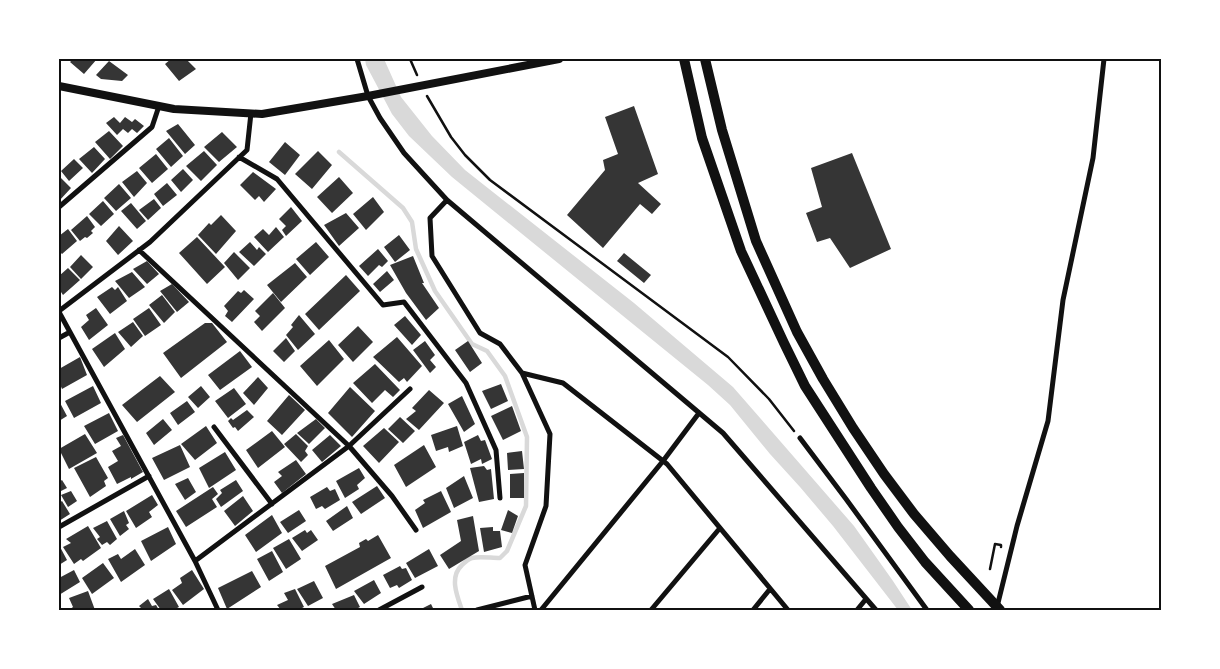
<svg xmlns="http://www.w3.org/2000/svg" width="1220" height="669" viewBox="0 0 1220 669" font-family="'Alegreya Sans',sans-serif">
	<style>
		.water { fill: #d9d9d9 }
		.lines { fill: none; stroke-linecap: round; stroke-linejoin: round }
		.stream { stroke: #d9d9d9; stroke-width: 4.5 }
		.building { fill: #353535 }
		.path { stroke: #111; stroke-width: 2.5 }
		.minor { stroke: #111; stroke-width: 5 }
		.tertiary { stroke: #111; stroke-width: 8 }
		.primary { stroke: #111; stroke-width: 10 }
		.neatline { fill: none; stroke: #111; stroke-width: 2 }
	</style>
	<rect width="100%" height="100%" fill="#fff"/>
	<!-- water -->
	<path class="water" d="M365,59H384L401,97L432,136L465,170L634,303L733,387L854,526L893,581L912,610H898L833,526L800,487L770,454L730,405L708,385L452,177L409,136L392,114L366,65Z"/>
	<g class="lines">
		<!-- stream -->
		<path class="stream" d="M339,152L403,208L412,222L416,249L435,291L472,344L487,351L505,376L527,437L526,506L507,551L500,558C491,558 479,556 472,558C468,559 465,562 462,565C449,577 457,596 462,610"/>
	</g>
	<!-- building -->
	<path class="building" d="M73,59H97L84,74L70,62Z
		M171,59H186L196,69L179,81L165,64Z
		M109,61L128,75L122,81L101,79L96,75Z
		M634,106L658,174L638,183L661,204L652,214L640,204L603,248L567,215L605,170L603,160L618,154L605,117Z
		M114,117L120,123L125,117L132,122L135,119L144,126L137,133L132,129L128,133L123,129L117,135L106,123Z
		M178,124L195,145L185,154L166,131Z
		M109,131L123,146L110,159L95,142Z
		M222,132L237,147L219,162L204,147Z
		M169,138L183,156L171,167L156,149Z
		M285,142L300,155L285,175L269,162Z
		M94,147L105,159L92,173L79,159Z
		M204,151L217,165L201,181L186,166Z
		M318,151L332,165L312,189L295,174Z
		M852,153L891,249L850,268L830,238L817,242L806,213L822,207L811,168Z
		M156,154L168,169L152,183L139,168Z
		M74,159L83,168L69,181L61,171Z
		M183,169L193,180L181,192L171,180Z
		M137,171L147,183L134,197L122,182Z
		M253,172L276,189L264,202L259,196L255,200L240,185Z
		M59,176L71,188L59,201Z
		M339,177L353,193L332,213L317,197Z
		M167,183L177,195L163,206L154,194Z
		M119,184L131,198L116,211L104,198Z
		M373,197L384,212L366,230L353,214Z
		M154,199L161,208L148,220L139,210Z
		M103,201L114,214L101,226L89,214Z
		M131,203L146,221L137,229L121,211Z
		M291,207L302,221L286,236L282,230L286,226L279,219Z
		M346,213L359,228L339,246L324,225Z
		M221,215L236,231L216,254L198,235L209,223L211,225Z
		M87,216L95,227L91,231L93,233L87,238L85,237L80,241L71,230Z
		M119,226L133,241L118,255L106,241Z
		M276,227L284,237L268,252L254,237L263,229L269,235Z
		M68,229L77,241L62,254L59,251V236Z
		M399,235L410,250L395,262L384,247Z
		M197,237L225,267L207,284L179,253Z
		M250,242L257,250L259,247L266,254L254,266L239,252Z
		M316,242L329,257L310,275L296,259Z
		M378,249L388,261L382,267L379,265L368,276L359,266Z
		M234,252L250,268L238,280L224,263Z
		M624,253L651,275L644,283L617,261Z
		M81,255L93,267L81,279L70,267Z
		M413,256L424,283H422L439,308L426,320L406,293L390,265Z
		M147,261L159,274L147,284L133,269Z
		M295,263L307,277L281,302L267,285Z
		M68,268L80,280L63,295L59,289V276Z
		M387,271L394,280L380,292L373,284Z
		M132,272L145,287L129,298L115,281Z
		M346,275L360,291L319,330L305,314Z
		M172,284L189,302L177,312L160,291Z
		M112,287L115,290L118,287L127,301L110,314L97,297Z
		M244,290L254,299L232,322L225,316L228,311L224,306L238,291L241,293Z
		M273,293L285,308L262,331L254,322L260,316L255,311Z
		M162,295L175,312L164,323L149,305Z
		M96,308L108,325L89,340L81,327L89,320L86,315Z
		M149,308L161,325L145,336L133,319Z
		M299,315L315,334L298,350L286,335L293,327L291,325Z
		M405,316L421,335L412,345L394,325Z
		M133,322L143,336L131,347L118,332Z
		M205,323H212L227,342L181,378L163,353Z
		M358,326L373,342L353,362L338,345Z
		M115,333L125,349L104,367L92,349Z
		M397,337L422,366L407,382L404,378L399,382L373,357Z
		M286,338L295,351L284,362L273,351Z
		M329,340L344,359L317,386L300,366Z
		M425,341L435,355L430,360L436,367L430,373L413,350Z
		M468,341L482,363L470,372L455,350Z
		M240,351L252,367L220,390L208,375Z
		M80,357L87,375L62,389L59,382V369Z
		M375,364L400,390L393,397L385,390L372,403L353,383Z
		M160,376L175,392L137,422L122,405Z
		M258,377L268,388L254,405L243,393Z
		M501,384L508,401L491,409L482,391Z
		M93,386L101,403L74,418L65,401Z
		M201,386L210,397L198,408L188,397Z
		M350,387L375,411L352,437L328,413Z
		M234,388L246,404L228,418L215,401Z
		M429,390L444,403L419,430L406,419L416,411L412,408Z
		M289,395L305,410L282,435L267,421Z
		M462,396L475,424L464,432L448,404Z
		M59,401L67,416L59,421Z
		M187,401L195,412L178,425L170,413Z
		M512,406L521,431L503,440L491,416Z
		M247,410L254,417L238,431L235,427L233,428L228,421L231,418L233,420Z
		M109,413L118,431L95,444L84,426Z
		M400,417L415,431L403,443L388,429Z
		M163,419L172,430L154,445L146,433Z
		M316,419L325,428L309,444L297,433Z
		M206,426L217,443L195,460L181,444Z
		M457,426L463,446L449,452L448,447L436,451L431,435Z
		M384,428L399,442L379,463L363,446Z
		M272,431L285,447L258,468L246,450Z
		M85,434L97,453L69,469L59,449Z
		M296,434L308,446L305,451L308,455L301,462L284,444Z
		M123,435L143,472L131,479V477L117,484L108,467L118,461L112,451L121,446L116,438Z
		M330,435L341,446L322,462L312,450Z
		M478,435L481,441L485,440L492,459L482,464L481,459L471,464L464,442Z
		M180,445L190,467L164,480L152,458Z
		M424,445L436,467L406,487L394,465Z
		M522,451L524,469L508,470L507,453Z
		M225,452L236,470L209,488L199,468Z
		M96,457L108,478L104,481L106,486L90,497L74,468Z
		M296,460L306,474L282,493L274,482L282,476L278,472Z
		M484,466L487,470L491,469L494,499L479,502L470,468Z
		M359,468L365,478L357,485L359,489L345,498L336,481Z
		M524,473V498H510V474Z
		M464,476L473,498L454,508L446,488Z
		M188,478L196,492L185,500L175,484Z
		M62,480L67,488L59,492V482Z
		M236,480L243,491L221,507L216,499L222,493L220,490Z
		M377,486L385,498L361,514L352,502Z
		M213,487L218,494L212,499L217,507L186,527L176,511Z
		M327,487L330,491L335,489L340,500L325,509L322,506L316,509L310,497Z
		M71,491L77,501L68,507L61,495Z
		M441,491L451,512L423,528L415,510L425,503L423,500Z
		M152,495L158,505L149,512L152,517L136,528L126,511Z
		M243,496L253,511L235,526L224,511Z
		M62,501L70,514L59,521V503Z
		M347,506L353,518L333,531L326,521Z
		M299,510L306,521L288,533L280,522Z
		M508,510L518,516L512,533L501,530Z
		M124,511L129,523L126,525L129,529L120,536L110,519Z
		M272,515L282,533L256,552L245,535Z
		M473,516L479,551L449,569L440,555L461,541L457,520Z
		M107,521L117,539L110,545L107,542L102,545L97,539L100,537L93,528Z
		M88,526L101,548L83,561L81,559L74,564L63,547L71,543L66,539Z
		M168,527L176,544L151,561L141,541Z
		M493,527V531H500L502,547L484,552L480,528Z
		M305,530L307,533L311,530L318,540L302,551L292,538Z
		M378,535L391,558L336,589L325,566L360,547L359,543L366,539L368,541Z
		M289,539L301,559L286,569L273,548Z
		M59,545L67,560L59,565Z
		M135,549L145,565L121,582L108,559L118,554L121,559Z
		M429,549L438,566L415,578L406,563Z
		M272,551L283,572L269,581L257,559Z
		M103,563L114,578L92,594L82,578Z
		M400,566L402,569L406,568L412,580L399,588L397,585L390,588L383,575Z
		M74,570L80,582L59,595V578Z
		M192,570L204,589L183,605L172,590L182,583L180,578Z
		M252,571L261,587L227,609L218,588Z
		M374,580L381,593L364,604L354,591Z
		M314,581L323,598L308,606L297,589Z
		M169,589L179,607L173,610H161L153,599Z
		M295,589L304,607L298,610H281L277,605L288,600L284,593Z
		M88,591L95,610H69L73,607L69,598Z
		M354,595L360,607L354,610H336L332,604Z
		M148,599L152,606L156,605L159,610H138L141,608L139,606Z
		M431,604L434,610H419Z"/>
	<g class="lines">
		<!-- path -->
		<path class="path" d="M410,59L417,75
			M427,96L451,137L465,155L490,180L728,357L769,399L794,431
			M990,569L995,544L1001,545V547"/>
		<!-- minor -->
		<path class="minor" d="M357,59L368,96L380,118L404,153L447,200L723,433L876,610
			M239,157L277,179L383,305L404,302L466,383L496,450L500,498
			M447,200L430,218L432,256L480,333L500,344L522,373L550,434L546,506L525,565L535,610
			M59,207L152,127L159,106
			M139,250L349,446L392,496L416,530
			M59,311L150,242L247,150L251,113
			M59,312L195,561L218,610
			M59,338L70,332
			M522,373L563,383L667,464L788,610
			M214,427L272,504
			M800,438L846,499L927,610
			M59,527L149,476
			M195,561L349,446L410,389
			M997,607L1017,526L1048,421L1063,300L1093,158L1104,59
			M379,610L422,587
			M477,610L532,596
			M541,610L663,461L699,413
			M651,610L720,528
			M753,610L770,589
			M857,610L866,599"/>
		<!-- tertiary -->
		<path class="tertiary" d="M59,86L174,109L262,114L368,96L559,59"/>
		<!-- primary -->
		<path class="primary" d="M684,59L702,138L741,251L784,343L805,386L871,488L898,527L925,562L969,610
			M705,59L722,130L756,241L797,332L823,379L853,428L884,474L914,514L950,556L1000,610"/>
	</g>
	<!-- border -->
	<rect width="1220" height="669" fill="none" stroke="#ffffff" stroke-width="120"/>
	<rect x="60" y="60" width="1100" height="549" class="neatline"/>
</svg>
